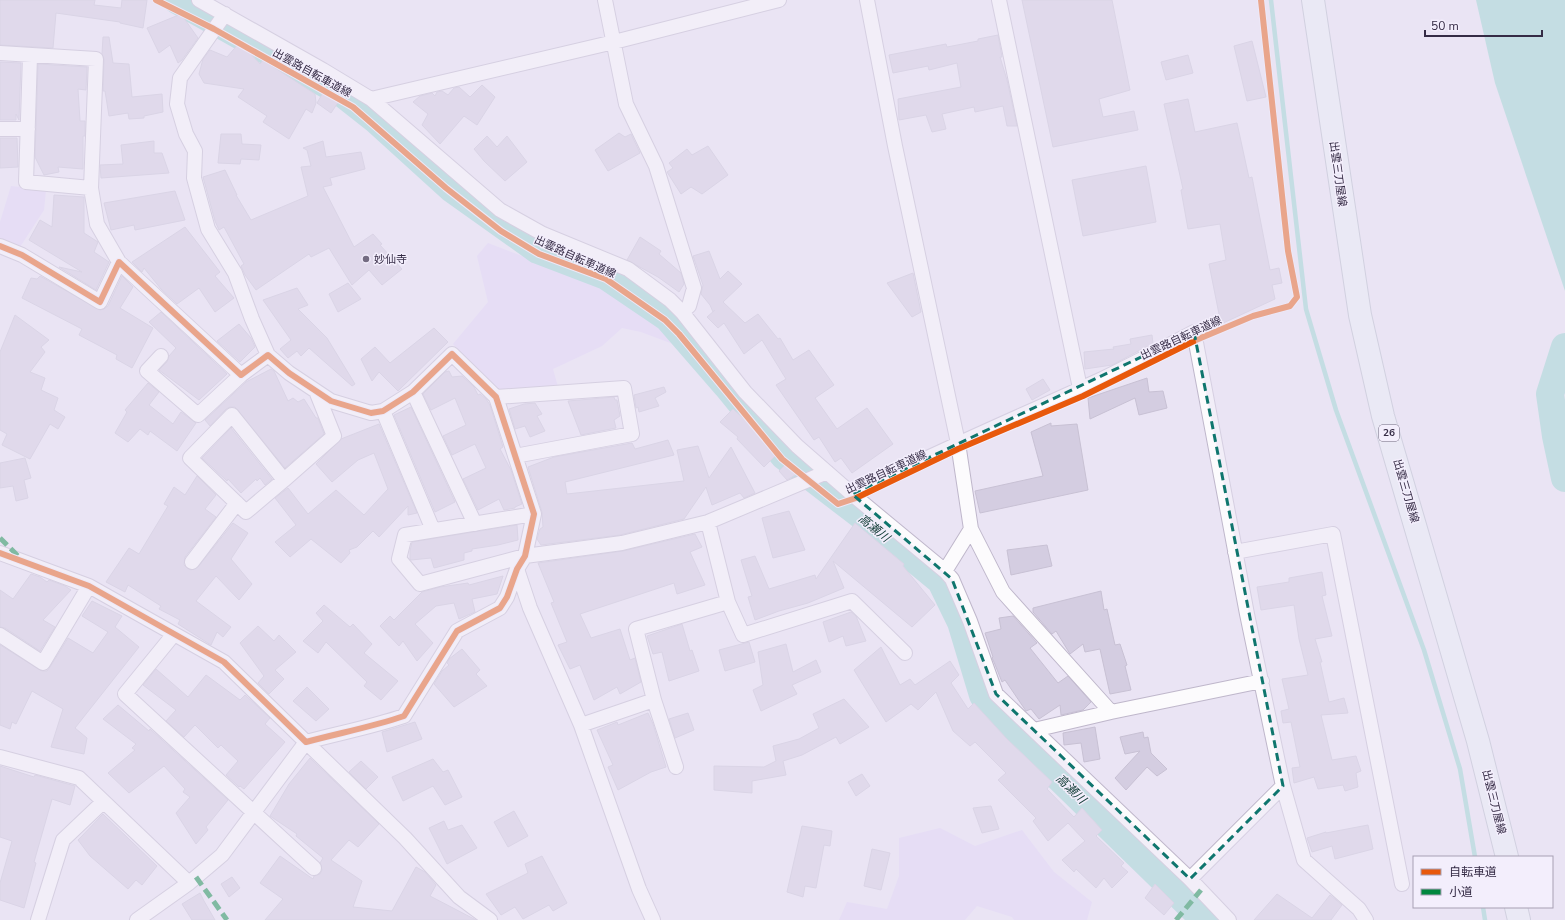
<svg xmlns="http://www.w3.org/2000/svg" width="1565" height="920" viewBox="0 0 1565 920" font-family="'Nunito Sans','Noto Sans JP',sans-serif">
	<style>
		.green { fill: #e2d5f7 }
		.water { fill: #97d5ce }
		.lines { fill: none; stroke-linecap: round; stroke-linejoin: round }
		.stream { stroke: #97d5ce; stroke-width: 4.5 }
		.river { stroke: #97d5ce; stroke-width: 28 }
		.building { fill: #d4cde1; stroke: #c8c1d4 }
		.street-casing { stroke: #bfb7cb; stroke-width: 16 }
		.primary-casing { stroke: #b4b9c7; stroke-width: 24 }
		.street { stroke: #fcfbfd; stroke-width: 14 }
		.primary { stroke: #ecf0f6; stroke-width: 22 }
		.quiet { stroke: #00873e; stroke-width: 5; stroke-dasharray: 10 5; stroke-linecap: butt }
		.cycleway-casing { stroke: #f3eefc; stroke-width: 8 }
		.cycleway { stroke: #e8590c; stroke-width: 6 }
		.marked { fill: none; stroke: #0f766e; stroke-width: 3; stroke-dasharray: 8 5; stroke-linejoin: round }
		.poi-dot { fill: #746c82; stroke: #f3eefc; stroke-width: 1.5 }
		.labels { text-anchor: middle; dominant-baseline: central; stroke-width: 3; stroke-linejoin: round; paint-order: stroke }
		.shield { fill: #f3eefc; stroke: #6e667c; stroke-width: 1 }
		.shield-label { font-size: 10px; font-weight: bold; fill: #352b45 }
		.street-label { font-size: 11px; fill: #352b45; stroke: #f3eefc }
		.poi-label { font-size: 11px; fill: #352b45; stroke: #f3eefc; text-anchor: start }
		.water-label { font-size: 12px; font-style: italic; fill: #103b35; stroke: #f3eefc }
	</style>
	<rect width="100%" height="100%" fill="#eae4f4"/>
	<!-- green -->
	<path class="green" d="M11,186L46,190L44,210L20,247L0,239V222Z
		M488,243L535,261L539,254L606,279L665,320L679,334L673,344L641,332L622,328L602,346L553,369L558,387L497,390L453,344L488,302L477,256Z
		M940,828L975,846L1022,830L1054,872L1092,902L1087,920H1014L1012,917L977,906L965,920H839L847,902L887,909L899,876V838Z"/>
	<!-- water -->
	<path class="water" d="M1476,0H1565V291L1495,83Z"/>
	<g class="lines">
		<!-- stream -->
		<path class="stream" d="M1271,0L1306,309L1336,410L1424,650L1460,769L1475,857
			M1483,907L1485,920"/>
		<!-- river -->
		<path class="river" d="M177,0L342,93L375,119L451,188L538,250L606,276L668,318L727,386L784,456L866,519L941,581L961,622L983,695L995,715L1205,920
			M1565,347L1550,394L1556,436L1565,478"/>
	</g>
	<!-- building -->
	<path class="building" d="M0,0H95L94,5L121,8L122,0H147L143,28L120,23V22L56,13L53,48L0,45Z
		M1022,0H1112L1130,90L1099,99L1103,117L1134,111L1138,130L1053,147Z
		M181,14L198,38L182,60L178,63L170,45L159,53L147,28Z
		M998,35L1002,57H1000L1007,80L1017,126H1007L1003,106L975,112L974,107L942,114L946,129L932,132L926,115L899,120L898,99L961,87L957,63L929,70L928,66L893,73L889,55L946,44L947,47L978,41V39Z
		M103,37H109L113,63L129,64L132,97L162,94L163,112L144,116V118L129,119L128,113L109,116L105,91H103L104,59L102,54Z
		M1252,41L1266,97L1247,101L1234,46Z
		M240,42L260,64L263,60L315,94L316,103L312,113L306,109L289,139L263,122L267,116L238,97L244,89L204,83L199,74L203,59L210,50L227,57Z
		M1188,55L1193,73L1166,80L1161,62Z
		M0,62L21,63L19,120L16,114V120H0Z
		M38,64L87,67L86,90L78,89L80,121H85V136H83V169L58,167L59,172L44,175L35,157Z
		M482,85L495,97L477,125L464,116L440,144L422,125L428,114L413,102L420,96L432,93L435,96L437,92L442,91L448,95L454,88L459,87L470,97Z
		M324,91L339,101L331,113L317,103Z
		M1188,99L1195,132L1237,123L1249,178L1252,177L1270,270L1279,268L1282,283L1272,285L1275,299L1221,324L1209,264L1226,260L1220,224L1188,229L1181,190L1183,189L1164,104Z
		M619,133L625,137L631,134L640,153L608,171L595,150Z
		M221,134H241L242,144L261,145L259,160L241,159L240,164L218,163Z
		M487,136L497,147L507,136L527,162L505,181L484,161L474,149Z
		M0,138H17L18,167L0,168Z
		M154,141V153H162L169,173L101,178L100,165L123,164L121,145Z
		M323,141L326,157L361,152L365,169L330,178L332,185L323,187L354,247L373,234L382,244L380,245L402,269L382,285L369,270L352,285L329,248L311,257L309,254L256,290L245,275L241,266L244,264L224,227L219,230L215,221L203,177L225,170L237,195H236L251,220L308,196L301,167L311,166L307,150L303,148Z
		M708,146L728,175L702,194L691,187L681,194L667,172L673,168L669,163L687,149L692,155Z
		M1146,166L1156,222L1083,236L1072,180Z
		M175,191L185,220L135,230L134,225L111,230L104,203Z
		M54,195L84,197V233L98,242L94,252L109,262L96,290L59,267L82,272L29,240L40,220L52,227Z
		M185,227L220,272L215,276L234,298L215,312L199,288L177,304L161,289L144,268L142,272L132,262Z
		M640,237L661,251L659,254L681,273L684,284L679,292L658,277L627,260Z
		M709,251L720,279L728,271L742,284L723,302L745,323L758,314L778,339L780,338L793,360L809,350L834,385L815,398L837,429L867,408L893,444L852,473L841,458L835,462L819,437L814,440L776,385L786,379L762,340L744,354L724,323L718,328L707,317L715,310L713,312L710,305L701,294L703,285L693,256Z
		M913,273L921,312L912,317L887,283Z
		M40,276L100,310L104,309L108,306L122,276L133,287L120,308L153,328L132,368L116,359L117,355L79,335L82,329L22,298L31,278L37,279Z
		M348,283L361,299L338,312L329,294Z
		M297,288L308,305L298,309L327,338L355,384L352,386L309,348L301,356L297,351L288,358L280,349L291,340L263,300Z
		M161,312L227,374L199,400L159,370L167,362L169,356L176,348L149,322Z
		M15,315L49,340L41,347L45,352L30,372L45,378L41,390L58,398L54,410L65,417L58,429L50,424L30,459L2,445L7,434L0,430V352Z
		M239,324L251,338L255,347L240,362L217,341Z
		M434,328L448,342L398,391L379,372L372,381L361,359L375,347L390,363Z
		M1152,335L1153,344L1144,348L1112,365L1085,369L1084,352L1114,349L1113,347L1131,344L1130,339Z
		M271,369L274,371L288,401L293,398L298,402L304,399L316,418H318L324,434L285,468L235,407H230L226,409L210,426L205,420L246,382Z
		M449,371L452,377L462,376L474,387L478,395L480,394L486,399L490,405L503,447L500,449L511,470L522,504L515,507V508L504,510L499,499L478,510L463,479L486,468L475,444L452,455L443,436L466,425L455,398L431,410L423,394L445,372Z
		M1147,378L1149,392L1163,391L1167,408L1139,415L1135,398L1090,419L1088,398Z
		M1043,379L1050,390L1032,400L1026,389Z
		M148,383L159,392L149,405L173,424L181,412L196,423L177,451L150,431L148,435L140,429L128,442L115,433L127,412L125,410Z
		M664,387L666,392L655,398L659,406L639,412L638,407L636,408L634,395Z
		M614,397L615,400H617L620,416L614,420L616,428L581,435L568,401Z
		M535,403L542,414L537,416L545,431L530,437L525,426L515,429L509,409L524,404Z
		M411,407L455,502L435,512L394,415Z
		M733,409L760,433L759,434L777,454L764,467L737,439L738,437L720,422Z
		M1051,423V426L1077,424L1088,490L980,513L975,491L1043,476L1031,432Z
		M379,424L417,513L408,515V506L379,537L373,531L357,547L349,550L350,553L341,563L311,539L290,557L275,542L296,525L275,498L288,488L308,514L336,490L364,515L388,489L374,453L358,460L332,482L316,464L341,439Z
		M231,428L272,479L265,485L260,478L257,481L256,479L241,493L228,479L227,481L202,458Z
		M668,440L674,455L565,482L567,494L684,481L677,450L698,446L709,478L731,447L755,493L744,498L740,493L712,505L706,487L684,519L620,535L541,545L537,539L540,529L543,527L542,512L528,467L554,457L632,443L635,449Z
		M25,458L31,478L24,480L28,498L16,501L13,486L0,488V463Z
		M788,462L800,472L787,480L779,471Z
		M197,476L216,495L205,509L216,517L185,557L184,565L187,568L191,570L198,567L233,523L248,533L231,559L252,584L239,600L216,576L196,601L231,627L223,637L217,632L211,645L178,624L180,620L159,609L161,606L128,585L125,592L106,582L129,548L139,554L168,506L164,504L174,487L185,495Z
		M789,511L805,550L773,558L762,518Z
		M855,523L904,564L903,566L935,605L912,627L833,561L844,588L808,603L779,611L755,620L748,597L752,596L741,560L755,556L769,589L815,575L816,579Z
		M517,525L518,540L498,545L472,549V551L464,553V560L434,568L431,558L411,560L410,559V551L412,542Z
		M695,534L702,547L690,552L705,585L677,594L674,583L580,614L591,638L620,629L630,660L635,658L641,682L620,694L617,687L594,700L580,665L570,669L558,645L567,642L551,603L554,602L538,563L623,551Z
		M1047,545L1052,566L1011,575L1007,550Z
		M1322,572L1326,595L1322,596L1332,636L1315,639L1322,662H1320L1329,702L1344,698L1348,713L1321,715L1332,760L1356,756L1361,771L1356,773L1358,787L1345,791L1343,785L1318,789L1314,777L1294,783L1292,768L1300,767L1291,722L1283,723L1281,711L1289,709L1282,679L1308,675L1299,639L1294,605L1261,610L1257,587L1289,582V578Z
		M31,574L40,577L47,582L49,580L65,586L71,590L43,620L55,627L40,651L5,628L0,627V590L13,599Z
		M503,576L497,594L472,599L475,612L459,619L454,603L436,606L415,624L433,643L417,661L403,641L399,646L380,626L390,616L394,620L422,592L440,587L468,583L469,585Z
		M1101,591L1104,610L1107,609L1115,645L1120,644L1127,665L1125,666L1131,690L1110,694L1100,649L1085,652L1083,644L1070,654L1056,631L1052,634L1033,612V608Z
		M92,601L122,616L115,627L139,647L75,728L87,738L84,754L51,747L63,709L32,691L16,724L12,722L10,729L0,725V645L42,671H47L50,667L68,638L93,653L108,632L82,616Z
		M324,605L350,627L353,624L372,644L364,653L398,681L381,700L364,686L367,682L326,642L318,653L303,641L323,621L316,613Z
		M851,612L856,616L866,641L846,646L843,636L829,642L823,622Z
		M1013,616L1037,643L1030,648L1058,683L1068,676L1091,702L1083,710L1061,715L1060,705L1039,719L1031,709L1026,711L1005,680L1002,682L994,662L992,658L993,657L985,633L1001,629L999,618Z
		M682,624L690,651L692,650L699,671L669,681L662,652L653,654L647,636Z
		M258,626L274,641L279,635L296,652L275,670L284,679L269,694L258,683L264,676L240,643Z
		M749,642L755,662L725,671L719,650Z
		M786,644L793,672L816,660L821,672L792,685L797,694L761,711L753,690L763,685L758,652Z
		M881,647L900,685L910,679L915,685L950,661L959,675L951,683L968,709L974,703L1007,739L1052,782L1047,789L1074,817L1082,808L1102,830L1096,836L1124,863L1121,866L1128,872L1112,888L1104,878L1096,888L1076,869L1074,872L1062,860L1085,841L1068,823L1048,841L1033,821L1036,818L998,780L1006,773L975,742L970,746L953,731L936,692L918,710L911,704L886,722L854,670Z
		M462,649L480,670L476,674L487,686L454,707L434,684L442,671L449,665L447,663L449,659Z
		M156,669L188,697L206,675L240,700L245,695L270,718L265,724L285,742L244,789L240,786L239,787L226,775L238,761L221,745L218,748L195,725L184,737L166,721L176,710L143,685Z
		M307,687L329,709L316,721L293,701Z
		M844,699L869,727L840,744L836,737L802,755L783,761L786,775L752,781V793L714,790V766L764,767L776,761L773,746L799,739L819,728L813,714Z
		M118,705L149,731L150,729L228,800L206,827L208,830L196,844L176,813L190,797L183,792L185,789L164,766L129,793L108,773L135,750L132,748L136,744L103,719Z
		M648,713L653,724L666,767L651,772L618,790L608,767L613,765L597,730L617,722L618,725Z
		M688,713L694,730L675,738L669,719Z
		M415,722L422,739L387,752L382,732Z
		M1095,727L1100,759L1084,762L1081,743L1064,745L1063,733Z
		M1143,732L1144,738L1148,737L1151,753L1167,769L1157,776L1147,767L1126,790L1115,778L1140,751L1125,754L1120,737Z
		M310,758L379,824L358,847L349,840L331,860L362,881L353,907L392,911L416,867L425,872L436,885L430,896L476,920H265L283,899L260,883L280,856L313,879L314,876L320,874L322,870L320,863L323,858L296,836L297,834L270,816L289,784Z
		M433,759L443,772L448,770L462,797L445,805L433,786L403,801L392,777Z
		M361,761L378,777L366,789L349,772Z
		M0,766L34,777L35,775L75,786L70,805L52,799L34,862L36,863L24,908L0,900V883L12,841L0,837Z
		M862,774L870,786L856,796L848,782Z
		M991,806L999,829L982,833L973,808Z
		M514,811L528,836L508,847L494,822Z
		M103,814L157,866L142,885L136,880L128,889L90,856L78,840Z
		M444,821L448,830L462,825L477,848L447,864L429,828Z
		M1368,825L1373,849L1335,859L1332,846L1312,852L1307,838L1326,832V833Z
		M802,826L832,831L830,846L824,845L816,888L805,886L803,897L787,892Z
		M872,849L890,853L881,890L864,886Z
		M542,856L567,903L553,911L549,905L523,919L515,907L501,915L486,894L528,873L525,864Z
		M232,877L240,888L229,897L221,884Z
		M1155,884L1174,903L1164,915L1145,898Z
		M200,893L204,901L215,920H192L182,904Z
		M1277,894L1312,918L1330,895L1342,905L1331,920H1254Z"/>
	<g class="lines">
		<defs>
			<path id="street" d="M199,0L323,70L371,99L500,210L543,234L628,269L670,300L682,312L745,392L797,446L852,494L945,571L952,579L970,621L996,694L1190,879L1229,920
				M605,0L626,104L656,166L694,288L689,306L682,312
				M867,0L895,146L958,443L971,529L1003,592L1111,712
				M999,0L1080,388
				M225,14L180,78L177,104L186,134L195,151L194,178L208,229L235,273L252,319L268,355
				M0,53L96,59L91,188L97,224L119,262
				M30,56L26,182L91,188
				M371,99L614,42L779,0
				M0,129H28
				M0,246L22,255L100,302L119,262L241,375L268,355L289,373L331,401L371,413L383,411L413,392L452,354L496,397L534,514L525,556L517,569L507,597L500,608L457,631L404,716C372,727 339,733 306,742L224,662L89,586L0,553
				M161,356L147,371L198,415L241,375
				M413,392L475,524
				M496,397L624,388L632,434L515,456
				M383,411L433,530
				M284,480L246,512L190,458L232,415L284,480L334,436L316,391
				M852,494C934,453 1019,417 1102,379C1133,364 1164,348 1194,332L1247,614L1283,786L1304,860L1359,909L1366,920
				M534,514L405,535L399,559L420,584L525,556L622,543L708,522L827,472
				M708,522L728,602L743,635L852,601L905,653
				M1235,552L1333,534L1402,884
				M192,562L237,503
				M517,569L530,608L581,725L639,889L653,920
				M945,571L971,529
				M174,634L125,694L314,868
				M0,635L43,663L89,586
				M581,725L654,700
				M1034,730L1111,712L1262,681
				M0,757L79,778L189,883
				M676,767L654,700L636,629L728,602
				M1190,879L1283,786
				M38,920L63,840L103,802
				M137,920L189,883L222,855L306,742L405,838L459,897L490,920"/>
			<path id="primary" d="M1313,0L1360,315L1383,416L1478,741L1507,857
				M1516,907L1519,920"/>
		</defs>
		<!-- street casing -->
		<use href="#street" class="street-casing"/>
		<!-- primary casing -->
		<use href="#primary" class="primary-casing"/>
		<!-- street -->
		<use href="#street" class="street"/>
		<!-- primary -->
		<use href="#primary" class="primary"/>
		<!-- quiet -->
		<path class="quiet" d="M0,538L20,558
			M196,877L227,920
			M1176,920L1201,890"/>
		<defs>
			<path id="cycleway" d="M156,0L214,29L353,107L446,188L501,231L539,254L606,279L665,320L679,334L782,459L838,504L856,498L958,449L1083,396L1196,340L1253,316L1290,306L1297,297L1288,251L1261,0
				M0,246L22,255L100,302L119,262L241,375L268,355L289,373L331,401L371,413L383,411L413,392L452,354L496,397L534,514L525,556L517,569L507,597L500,608L457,631L404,716C372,727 339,733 306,742L224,662L89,586L0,553"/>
		</defs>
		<!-- cycleway casing -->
		<use href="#cycleway" class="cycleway-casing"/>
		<!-- cycleway -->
		<use href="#cycleway" class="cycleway"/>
	</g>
	<!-- marked area -->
	<path d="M0 0H1565V920H0ZM1194,332L1283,786L1190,879L996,694L952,579L852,494Z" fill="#eae4f4" fill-opacity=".55" fill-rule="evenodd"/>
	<path class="marked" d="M1194,332L1283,786L1190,879L996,694L952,579L852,494Z"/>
	<!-- markers -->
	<circle class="poi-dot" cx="366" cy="259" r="4"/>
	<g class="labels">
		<!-- shield labels -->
		<rect class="shield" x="1379" y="425" width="20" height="16" rx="3"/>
		<g class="shield-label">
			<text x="1389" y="433">26</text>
		</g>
		<!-- street labels -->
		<g class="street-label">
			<text transform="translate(312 73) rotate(29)">出雲路自転車道線</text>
			<text transform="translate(1338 174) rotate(82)">出雲三刀屋線</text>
			<text transform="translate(575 257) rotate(24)">出雲路自転車道線</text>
			<text transform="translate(1181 338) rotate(-25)">出雲路自転車道線</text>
			<text transform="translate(886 472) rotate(-25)">出雲路自転車道線</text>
			<text transform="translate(1406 491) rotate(74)">出雲三刀屋線</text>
			<text transform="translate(1494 802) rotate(76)">出雲三刀屋線</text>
		</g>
		<!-- poi labels -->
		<g class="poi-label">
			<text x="374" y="259">妙仙寺</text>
		</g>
		<!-- water labels -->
		<g class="water-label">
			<text transform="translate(874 528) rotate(39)">高瀬川</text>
			<text transform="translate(1071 789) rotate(44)">高瀬川</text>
		</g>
	</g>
	<!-- legend -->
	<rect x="1413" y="856" width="140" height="52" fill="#f3eefc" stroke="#a7a0b3"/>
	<rect x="1421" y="869" width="20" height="6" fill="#e8590c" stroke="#a7a0b3"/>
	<text x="1449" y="876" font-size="12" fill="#352b45">自転車道</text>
	<rect x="1421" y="889" width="20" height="6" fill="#00873e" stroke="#a7a0b3"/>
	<text x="1449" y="896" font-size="12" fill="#352b45">小道</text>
	<!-- scale -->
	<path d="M1425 30v6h117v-6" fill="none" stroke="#352b45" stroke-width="2"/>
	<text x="1431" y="30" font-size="12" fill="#352b45" stroke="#f3eefc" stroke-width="3" paint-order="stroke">50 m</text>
</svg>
